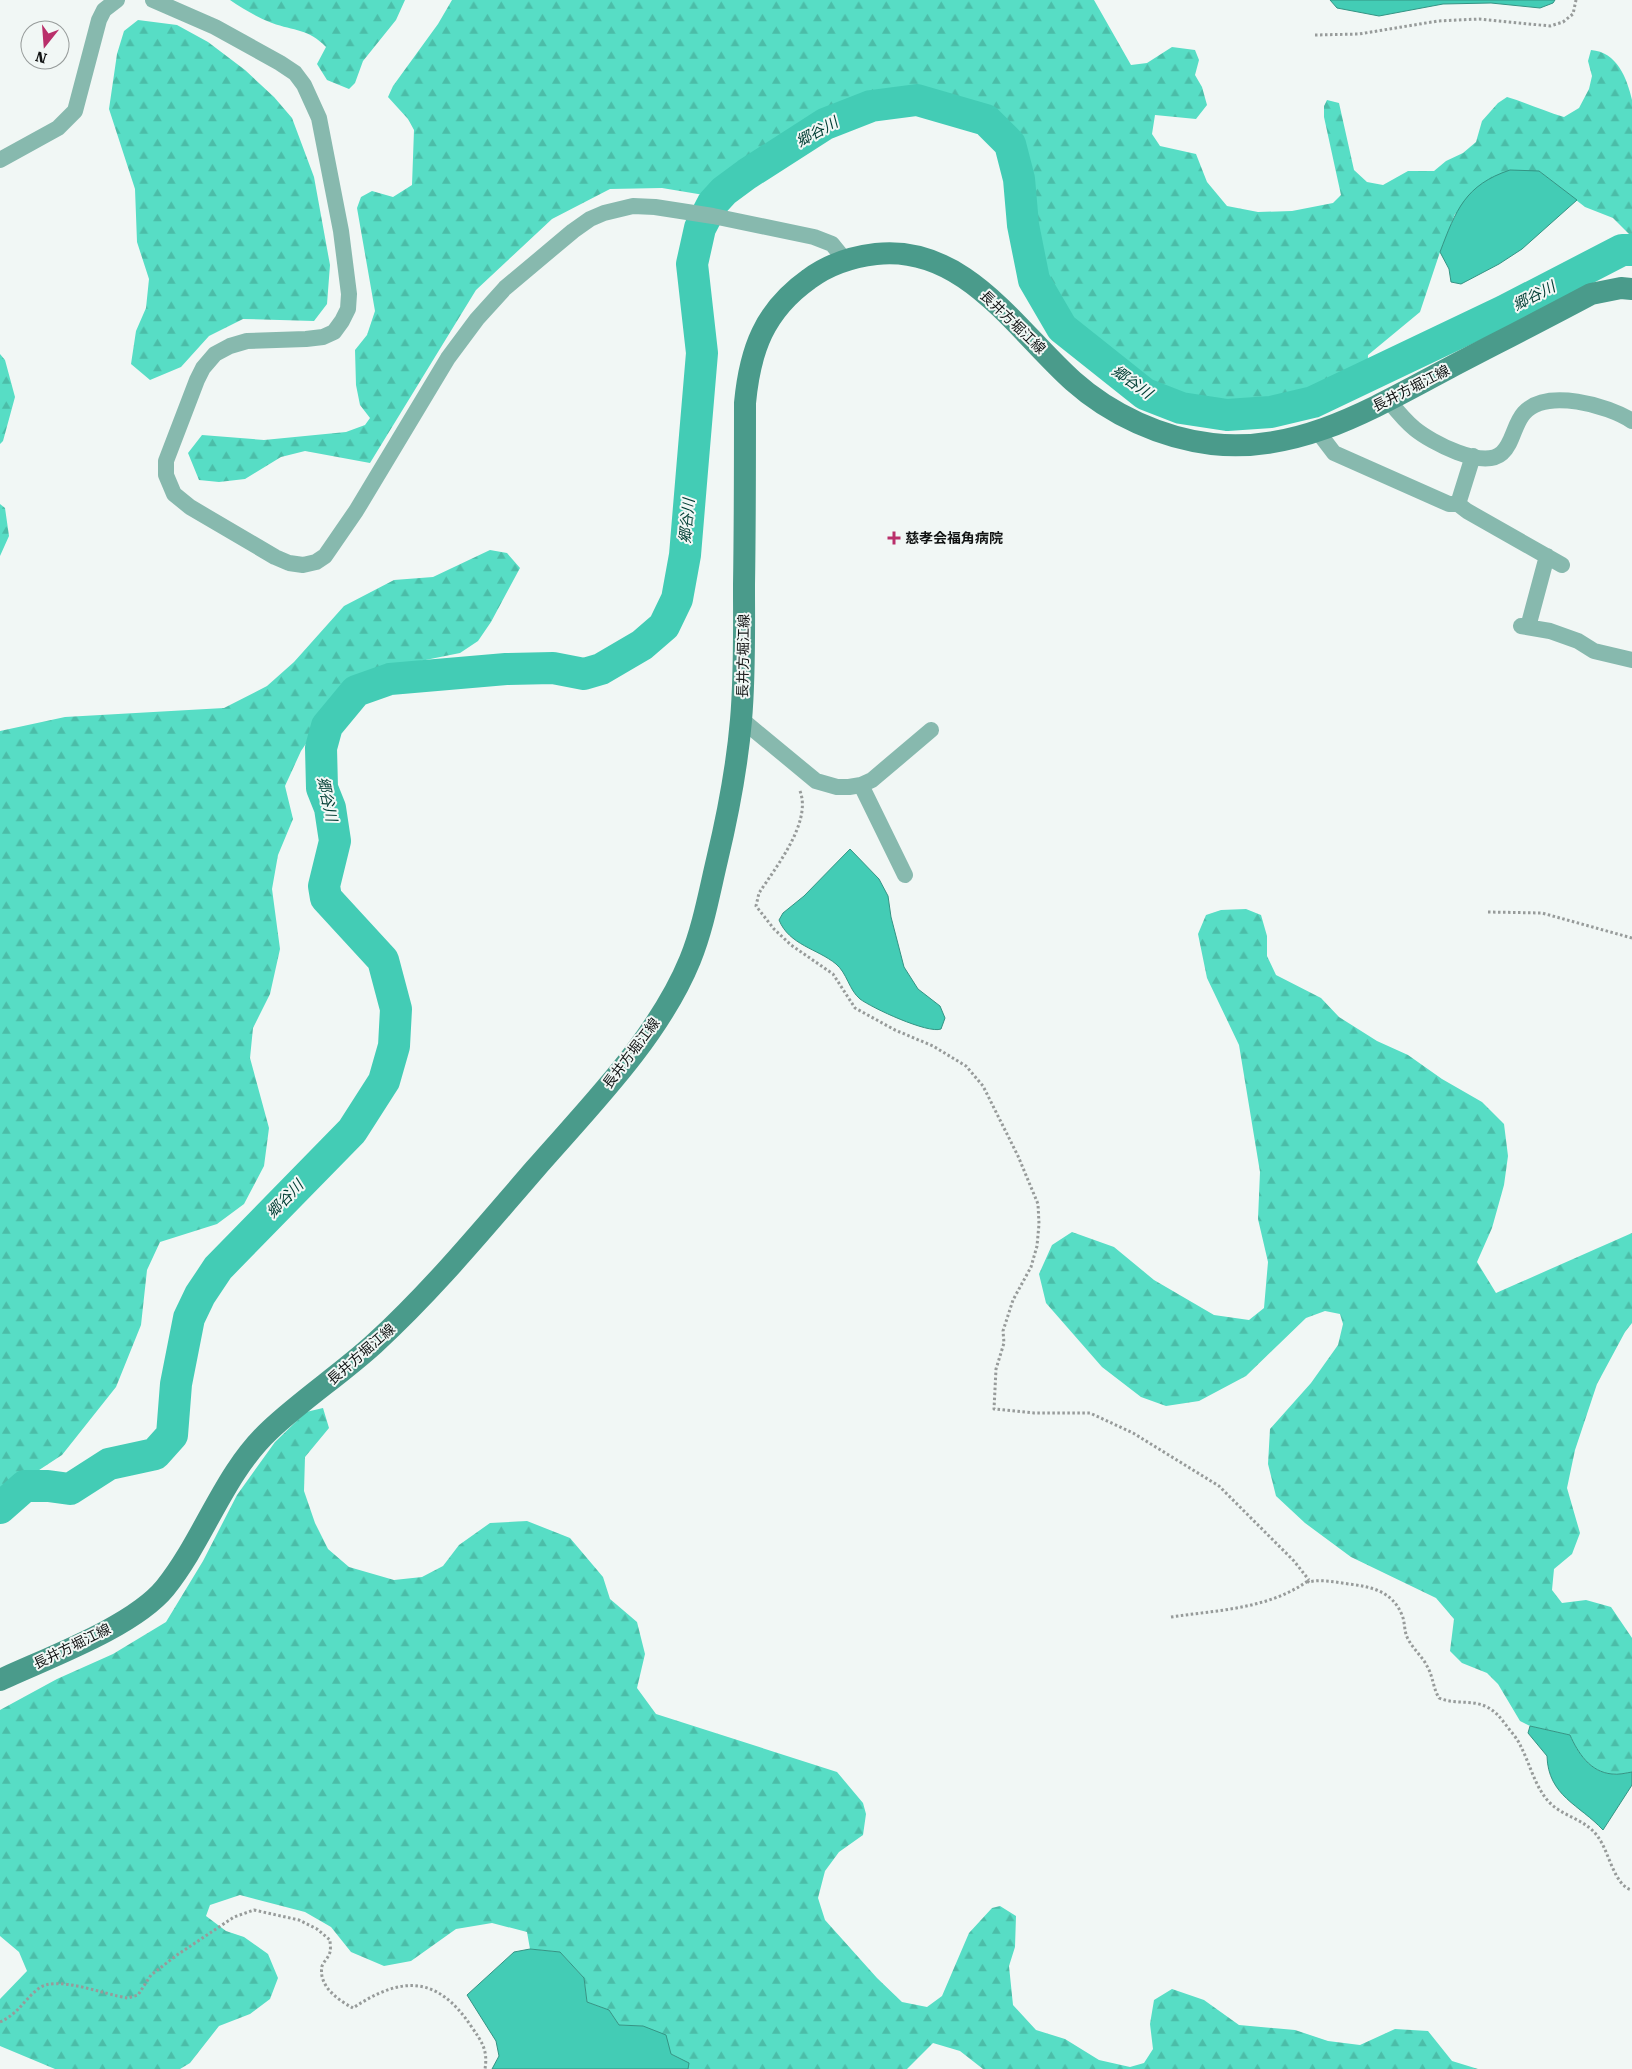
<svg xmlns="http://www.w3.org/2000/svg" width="1632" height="2069" viewBox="0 0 1632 2069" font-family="'Roboto Serif','Noto Sans JP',serif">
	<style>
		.forest { fill: url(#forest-firs) }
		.water { fill: #43ccb5; stroke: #349484 }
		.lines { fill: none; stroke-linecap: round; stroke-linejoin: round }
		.river { stroke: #43ccb5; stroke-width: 32 }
		.path { stroke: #979b9a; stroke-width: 3; stroke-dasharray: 2.5 2.5; stroke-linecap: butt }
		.minor { stroke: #87b9ae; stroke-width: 16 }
		.secondary { stroke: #4a9b8b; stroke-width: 22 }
		.poi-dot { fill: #b92f6a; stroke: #f1f7f5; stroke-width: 2 }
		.labels { text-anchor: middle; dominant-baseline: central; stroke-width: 4; stroke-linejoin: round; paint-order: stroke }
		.street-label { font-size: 14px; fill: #111313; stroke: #f1f7f5 }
		.poi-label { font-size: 14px; font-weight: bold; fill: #111313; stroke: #f1f7f5; text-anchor: start }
		.water-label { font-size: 15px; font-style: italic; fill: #003e34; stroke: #f1f7f5 }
	</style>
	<defs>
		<pattern id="forest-firs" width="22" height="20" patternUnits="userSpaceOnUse" patternTransform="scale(1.25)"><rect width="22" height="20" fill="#57ddc5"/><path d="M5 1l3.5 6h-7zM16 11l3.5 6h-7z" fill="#4bbda8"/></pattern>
	</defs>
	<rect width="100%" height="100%" fill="#f1f7f5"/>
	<!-- forest -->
	<path class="forest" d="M230,0H405L396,20L363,61L355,83L349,89L327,80L317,64L326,47C309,29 294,31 272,23C257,17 243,9 230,0Z
		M452,0H1094L1131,65L1147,63L1172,47L1195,50L1199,60L1195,75L1202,87L1207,105L1196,119L1155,115L1152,134L1160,146L1196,154L1207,182L1227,206L1258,212L1292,211L1333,203L1341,195L1324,117V106L1327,100L1339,103L1354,170L1367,182L1383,185L1408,171H1434L1446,161L1463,153L1476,142L1482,121L1498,103L1507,97C1527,103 1544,111 1564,117L1579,108L1589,89L1592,76L1588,61L1591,50C1617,52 1627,78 1632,100V237L1613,218L1585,207L1539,171L1455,214L1440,252L1420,312L1368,355L1367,382L1347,393L1283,414L1232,419L1173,409L1118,385L1060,338L1027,290L1010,176L1009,152L986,124L920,105L832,127L760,168L722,198L662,188L610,189L552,219L476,290L370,463L305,451L281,457L245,479L219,482L199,480L188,453L202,435L264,440L346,432L365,425L370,418L360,405L356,385L355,350L367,335L375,311L357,208L361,197L372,191L393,197L412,185L414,130L408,119L388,97L393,86L438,24Z
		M138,20L177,25L208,42L245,70L274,97L292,118L314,177L330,265L327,304L314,321L243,319L209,336L181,367L150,380L131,364L136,331L146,308L149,279L137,242L135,189L109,109L117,54L124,31Z
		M0,354L5,360L15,397L3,441L0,444Z
		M0,504L5,508L9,536L0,556Z
		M490,550L507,553L520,568L491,622L478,641L460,653L371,671L347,683L301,751L285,786L293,819L278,855L272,889L280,949L270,994L253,1028L250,1058L269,1128L264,1166L244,1204L217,1224L160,1242L147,1270L141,1325L116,1387L62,1455L33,1474L0,1523V731L65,717L224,708L267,686L294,662L344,606L394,580L433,577Z
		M1246,909L1261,915L1267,936V956L1276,975L1321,998L1339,1017L1377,1041L1408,1055L1442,1079L1482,1102L1504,1124L1508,1156L1504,1185L1492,1228L1477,1262L1496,1293L1632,1233V1323L1625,1332L1597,1384L1575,1450L1567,1488L1580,1533L1572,1554L1554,1569L1552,1590L1562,1603L1586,1600L1611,1607L1632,1638V1772C1626,1773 1618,1775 1612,1774C1590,1772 1578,1753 1570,1735L1530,1726L1520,1721L1498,1684L1487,1673L1462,1663L1450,1651L1454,1619L1436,1598L1351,1557L1305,1523L1276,1496L1268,1464L1270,1429L1311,1383L1338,1345L1343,1324L1340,1314L1325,1311L1306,1318L1246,1376L1199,1401L1166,1406L1141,1397L1102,1367L1046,1303L1039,1274L1052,1245L1072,1232L1114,1247L1154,1280L1214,1315L1249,1320L1264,1308L1268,1262L1258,1219L1260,1172L1239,1045L1207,978L1198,934L1206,915L1221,910Z
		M323,1408L329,1428L305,1457L304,1491L315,1523L328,1549L349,1567L394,1580L422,1577L443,1566L459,1545L490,1523L527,1521L570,1538L603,1577L610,1599L637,1622L645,1654L637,1688L656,1714L837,1772L863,1803L866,1814L863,1835L839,1852L825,1871L818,1898L825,1920L877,1978L902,2002L927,2007L942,1996L969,1933L992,1908L1000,1906L1016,1916L1015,1947L1009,1966L1013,2005L1036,2030L1065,2039L1099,2060L1130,2067L1144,2063L1153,2049L1150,2024L1154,2000L1172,1989L1204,2000L1239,2025L1295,2030L1328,2041L1360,2045L1395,2029L1428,2031L1452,2061L1478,2069H983L960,2051L933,2043L907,2069H688V2063L671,2054L643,2026L619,2025L609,2010L587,2002L584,1978L560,1952L530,1949L527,1932L492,1923L456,1929L411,1961L384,1966L351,1952L331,1927L305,1912L240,1895L210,1905L206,1916L226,1931L244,1937L268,1954L278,1978L270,1999L250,2014L219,2026L190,2063L180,2069H55L0,2046V1999L27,1971L19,1952L0,1936V1710L57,1679L113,1654L166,1622L203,1561L237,1495L275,1442L306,1412Z"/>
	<!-- water -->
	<path class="water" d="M1330,0H1555L1553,3L1540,8L1491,3L1443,4L1379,16L1337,8Z
		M1510,170L1539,171L1577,200L1522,249L1499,264L1461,284L1451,282L1449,269L1440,252C1456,210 1465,185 1510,170Z
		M850,849L879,879L888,896L891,917L904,967L918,989L940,1006L945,1018L941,1029C928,1034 872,1008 860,999C849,990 847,973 836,964C818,949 789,945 779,920L783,913L804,896Z
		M1530,1726L1570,1735C1578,1753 1590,1772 1612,1774C1618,1775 1626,1773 1632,1772V1785L1603,1830C1580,1805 1548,1796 1547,1756L1528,1733Z
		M530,1949L560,1952L584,1978L587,2002L609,2010L619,2025L643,2026L666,2035L671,2054L689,2063L688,2069H492L499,2056L496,2041L467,1995L514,1952Z"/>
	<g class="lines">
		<!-- river -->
		<path class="river" d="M0,1508L25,1486H48L70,1489L109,1464L155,1454L172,1435L176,1384L189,1318L200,1295L218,1268L352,1131L384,1081L394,1046L396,1009L383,960L326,898L324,886L335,841L330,808L322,788L321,748L327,726L356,691L390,679L506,669L553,668L584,674L601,669L642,645L664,626L677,599L685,555L692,471L702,353L692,264L700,228L713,203L724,191L747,174L825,124L871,106L917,100L986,120L1010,144L1019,179L1023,225L1034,280L1062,328L1145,394L1181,408L1227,415L1271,412L1313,402L1504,311L1622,250H1632"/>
		<!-- path -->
		<path class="path" d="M1315,35L1359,34L1438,21L1479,19L1550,26L1563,22L1573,14L1576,0
			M800,791C812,822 776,867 759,893L756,906L774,929L791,945L833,974L855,1008L895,1030L933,1046L966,1066L983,1086L1018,1156L1038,1204L1039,1224L1037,1246L1031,1267L1013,1300L1003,1331L1004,1343L996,1369L994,1409L1034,1413H1090L1133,1433L1219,1486L1294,1561L1309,1580
			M1488,912L1542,913L1632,938
			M1171,1617C1218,1610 1270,1609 1309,1580L1308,1582C1322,1579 1335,1582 1349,1584C1372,1587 1392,1591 1402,1615C1405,1622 1404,1630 1407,1637C1412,1648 1422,1656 1427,1666C1433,1676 1433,1688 1439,1698C1455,1705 1471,1699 1487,1707C1495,1711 1500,1717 1506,1725C1511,1732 1518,1739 1521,1747C1530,1764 1535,1787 1549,1802C1563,1817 1586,1819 1598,1837C1609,1851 1614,1886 1632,1890
			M0,2022C18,2014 23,2001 38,1989C55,1974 105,1995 128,1998L138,1995L151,1975L177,1955L234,1917L254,1910L299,1920L317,1929L330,1940C330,1943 331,1949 330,1952C329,1957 324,1961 322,1966C318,1986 338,2000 353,2008C401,1976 437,1975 471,2026C482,2042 488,2050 485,2069"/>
		<!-- minor -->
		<path class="minor" d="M153,0L215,27L280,63L295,73L304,85L319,118L341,231L349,294L348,309L342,321L334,332L323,337L306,339L247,341L230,346L215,354L203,368L197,380L166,461V475L174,494L190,507L275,557L289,563L303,565L316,562L325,556L356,511L448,358L477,319L505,288L573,231L590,219L604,213L633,206L655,207L713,216L814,237L832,244L845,260
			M0,160L58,128L75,111L99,20L104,10L117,0
			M1389,401C1397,411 1405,421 1415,429C1431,442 1483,470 1502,453C1513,443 1514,424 1524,413C1546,388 1608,405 1632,421
			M1318,432L1334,453L1449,504H1458
			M1473,456L1458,504L1467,511L1562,565
			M1521,626L1550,631L1578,641L1594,651L1632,660
			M1528,627L1547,556
			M741,719L816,781L837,787H849L861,785L872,780L931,730
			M861,785L905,875"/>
		<!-- secondary -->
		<path class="secondary" d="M0,1680C47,1658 133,1627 165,1588C205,1538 223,1474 270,1430C303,1399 341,1374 374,1344C432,1291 483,1229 535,1169C590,1106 658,1038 690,960C703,928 709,894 717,860C728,814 737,767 741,720C745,675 744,630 744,585C745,524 745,464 745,403C750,350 764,311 809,279C829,264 851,257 876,254C964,244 1016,330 1073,381C1111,415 1162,438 1212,444C1299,454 1375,407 1449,368C1497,343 1544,319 1591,294L1621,288L1632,289"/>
	</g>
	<!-- markers -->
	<path class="poi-dot" d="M891.5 530.5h5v5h5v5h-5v5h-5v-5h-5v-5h5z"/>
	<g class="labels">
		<!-- street labels -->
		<g class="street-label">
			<text transform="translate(1013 322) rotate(44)">長井方堀江線</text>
			<text transform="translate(1411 388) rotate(-27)">長井方堀江線</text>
			<text transform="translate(743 656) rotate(-89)">長井方堀江線</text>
			<text transform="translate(631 1053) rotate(-53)">長井方堀江線</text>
			<text transform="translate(361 1354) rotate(-41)">長井方堀江線</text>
			<text transform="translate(72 1646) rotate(-26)">長井方堀江線</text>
		</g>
		<!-- poi labels -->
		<g class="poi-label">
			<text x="905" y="538">慈孝会福角病院</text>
		</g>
		<!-- water labels -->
		<g class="water-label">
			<text transform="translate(817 132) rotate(-29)">郷谷川</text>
			<text transform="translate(1534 296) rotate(-27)">郷谷川</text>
			<text transform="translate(1132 382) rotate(35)">郷谷川</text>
			<text transform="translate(687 521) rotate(-85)">郷谷川</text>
			<text transform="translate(327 799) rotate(78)">郷谷川</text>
			<text transform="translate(285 1199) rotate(-46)">郷谷川</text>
		</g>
	</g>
	<!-- north arrow -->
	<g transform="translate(45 45) rotate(197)"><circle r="24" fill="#f1f7f5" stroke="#979c9b"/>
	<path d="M0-4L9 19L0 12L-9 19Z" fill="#b92f6a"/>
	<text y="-8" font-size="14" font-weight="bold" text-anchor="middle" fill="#111313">N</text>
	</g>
</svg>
